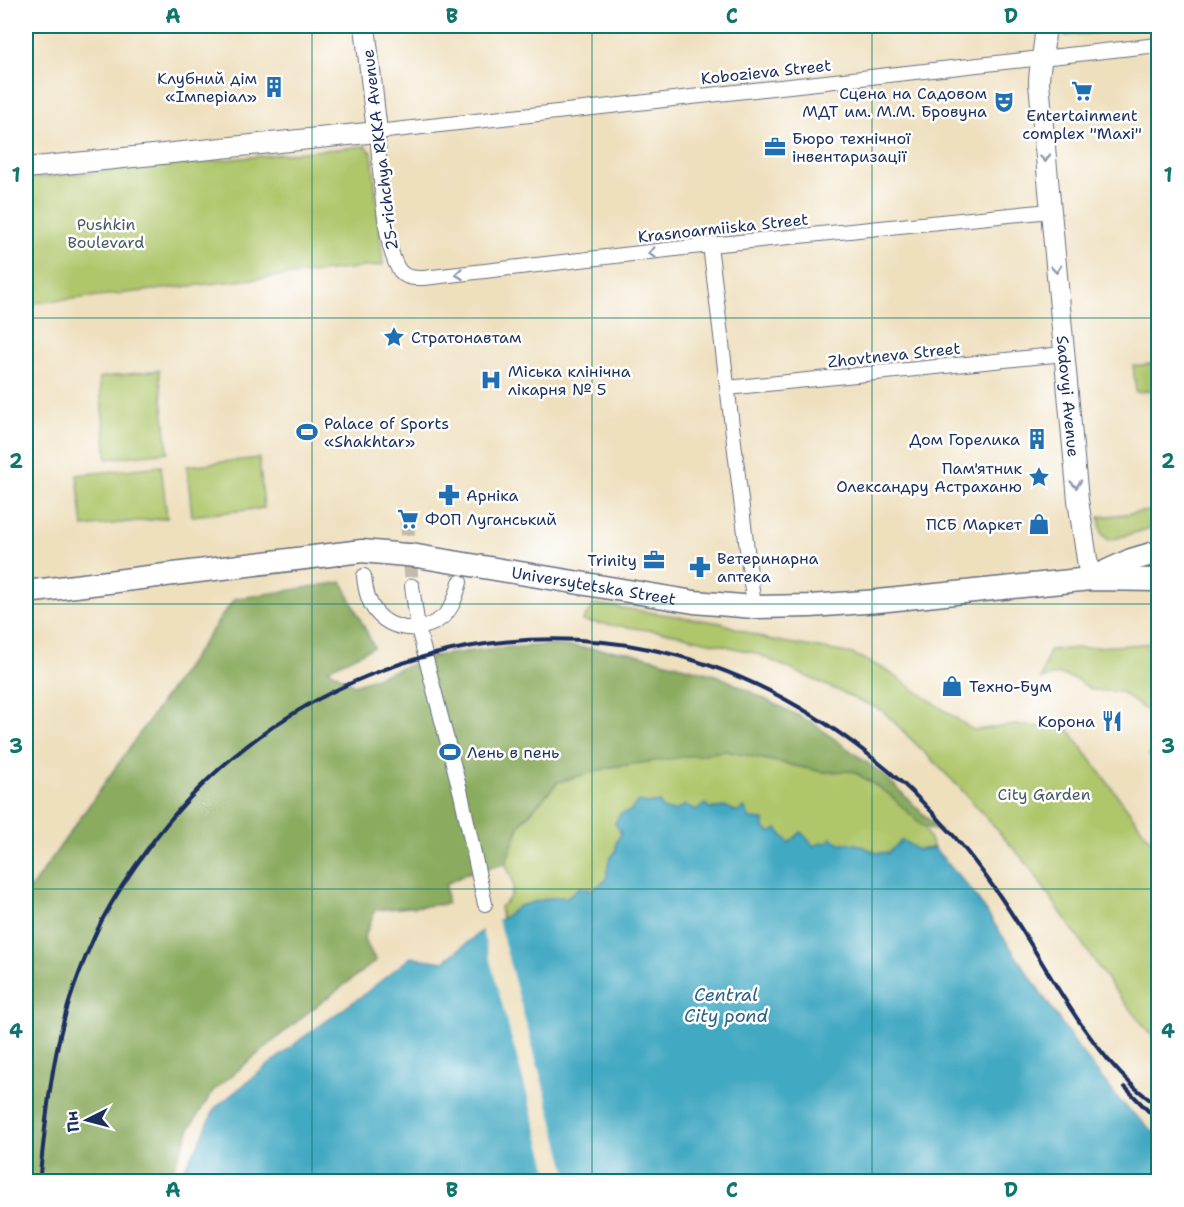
<svg xmlns="http://www.w3.org/2000/svg" width="1184" height="1207" viewBox="0 0 1184 1207" font-family="'Shantell Sans',sans-serif">
	<style>
		.green { fill: #afc66b; stroke: #657a64; stroke-width: 1.5 }
		.forest { fill: #8bab5f; stroke: #536d5e; stroke-width: 1.5 }
		.water { fill: #42a9c2; stroke: #2e6c90; stroke-width: 1.5 }
		.pier { fill: #eedfbd }
		.lines { fill: none; stroke-linecap: round; stroke-linejoin: round }
		.street-tunnel { stroke: #c4bcaa; stroke-width: 14; stroke-dasharray: 14 7; stroke-linecap: butt }
		.street-casing { stroke: #656d7f; stroke-width: 16 }
		.secondary-casing { stroke: #656d7f; stroke-width: 22 }
		.primary-casing { stroke: #656d7f; stroke-width: 25 }
		.street { stroke: #fff; stroke-width: 14 }
		.secondary { stroke: #fff; stroke-width: 20 }
		.primary { stroke: #fff; stroke-width: 22 }
		.rail { stroke: #1b2f5e; stroke-width: 4 }
		.oneway { stroke: #8d97ae }
		.grid { fill: none; stroke: #0f766e; stroke-width: 1.5; stroke-opacity: 0.55 }
		.labels { text-anchor: middle; dominant-baseline: central; stroke-width: 5; stroke-linejoin: round; paint-order: stroke }
		.street-label { font-size: 16px; fill: #1b2f5e; stroke: #fff }
		.poi-label { font-size: 16px; fill: #1b2f5e; stroke: #fff; text-anchor: start }
		.park-label { font-size: 16px; fill: #475c62; stroke: #fff }
		.water-label { font-size: 18px; font-style: italic; fill: #2b6086; stroke: #fff }
		.neatline { fill: none; stroke: #0f766e; stroke-width: 2 }
		.grid-label { font-size: 20px; text-anchor: middle; font-weight: bold; fill: #0f766e }
	</style>
	<rect width="100%" height="100%" fill="#fff"/>
	<filter id="ink" filterUnits="userSpaceOnUse"><feTurbulence type="fractalNoise" baseFrequency=".0167" numOctaves="2"/><feDisplacementMap in="SourceGraphic" scale="12" xChannelSelector="R" yChannelSelector="G"/><feConvolveMatrix kernelMatrix="1 2 1 2 8 2 1 2 1" color-interpolation-filters="sRGB"/></filter>
	<filter id="wash" filterUnits="userSpaceOnUse"><feTurbulence type="fractalNoise" baseFrequency=".008" numOctaves="4" result="noise"/><feDisplacementMap in="SourceGraphic" scale="24" xChannelSelector="R" yChannelSelector="G"/><feGaussianBlur stdDeviation="1.35" result="paint"/><feColorMatrix in="noise" values="0 0 0 0 0 0 0 0 0 0 0 0 0 0 0 0 0 1.4 0 .05"/><feComposite in="paint" operator="in"/></filter>
	<g filter="url(#wash)">
		<rect width="100%" height="100%" fill="#eedfbd"/>
		<!-- green -->
		<path class="green" d="M1065,26H1158L1066,36Z
			M365,146L372,153L383,265L26,304V179Z
			M1158,363V390L1136,392L1133,366Z
			M159,370L168,452L107,459L99,378Z
			M259,458L264,508L192,516L187,466Z
			M161,466L167,518L83,527L77,475Z
			M1158,510V526L1114,539L1108,540L1102,534L1099,517Z
			M595,604L721,623L766,639L853,654L886,670L973,730L1017,725L1068,729L1158,850V1043L1113,988L1028,865L960,788L883,711L755,653L671,633L582,621Z
			M1158,643V767L1149,755L1157,737L1153,716L1121,692L1092,690L1077,680L1060,674L1041,679L1049,650Z
			M726,750L823,772L853,771L889,794L924,827L934,848L877,853L857,844L839,843L831,838L827,844L814,846L789,843L777,829L771,833L738,812L726,807L675,811L662,809L621,813L615,823L621,833L616,843V851L609,860L606,880L592,890L580,887L567,897L550,898L519,906L502,919L500,907C518,894 516,882 505,864L520,824L558,782L611,767Z"/>
		<!-- forest -->
		<path class="forest" d="M342,582L374,647L328,669L354,685L435,656L496,648L552,645L629,652L719,676L811,722L884,775L941,832L924,827L889,794L853,771L823,772L726,751L611,767L558,782L520,824L505,864L470,872L446,884L447,904L375,910L364,939L376,961L306,1014L213,1091L191,1126L168,1181L26,1182V895L234,599Z"/>
		<!-- water -->
		<path class="water" d="M639,801L647,804L660,802L662,809L675,811L685,805L697,810L705,804L711,809L726,807L738,812L744,807L750,819L764,820V828L771,833L777,829L789,843L801,832L814,846L822,842L827,843L831,838L840,843L857,844L877,853H888L902,840L918,850L934,848L972,891L1079,1049L1120,1101L1158,1136V1182H176L199,1143L215,1108L301,1039L363,995L411,957L443,962L493,922L502,919L519,906L550,898L567,897L580,887L592,890L606,880L609,860L616,851V843L621,833L615,823L621,813L629,812Z"/>
		<!-- pier -->
		<path class="pier" d="M497,917L569,1181H551L481,927Z"/>
	</g>
	<g filter="url(#ink)">
		<g class="lines">
			<!-- street-tunnel -->
			<path class="street-tunnel" d="M407,521L412,586"/>
			<defs>
				<path id="street" d="M1050,211L710,245L424,278C417,278 408,279 402,273C383,257 380,160 377,132L1158,45
					M710,245L754,607
					M727,388L1064,354
					M364,576C365,588 368,602 376,612C395,636 438,633 452,605C456,598 458,589 460,582
					M412,586L418,628L461,794L485,904"/>
				<g id="secondary">
					<path id="s1" d="M1045,26C1046,45 1039,64 1039,83L1078,500L1090,579"/>
					<path d="M26,168L377,132L365,26"/>
				</g>
				<g id="primary">
					<path d="M1094,577L1131,560L1158,552"/>
					<path id="s2" d="M26,592L362,551L417,556L694,602L754,607L811,606L878,601L1090,579L1158,580"/>
				</g>
			</defs>
			<!-- street casing -->
			<use href="#street" class="street-casing"/>
			<!-- secondary casing -->
			<use href="#secondary" class="secondary-casing"/>
			<!-- primary casing -->
			<use href="#primary" class="primary-casing"/>
			<!-- street -->
			<use href="#street" class="street"/>
			<!-- secondary -->
			<use href="#secondary" class="secondary"/>
			<!-- primary -->
			<use href="#primary" class="primary"/>
			<!-- rail -->
			<path class="rail" d="M1125,1087L1158,1121
				M39,1182C44,1141 47,1100 55,1060C63,1012 81,964 102,920C115,896 130,873 146,851C260,692 456,610 649,649C730,665 804,704 869,755C918,793 961,840 997,892C1041,954 1076,1033 1133,1086C1141,1093 1150,1100 1158,1106"/>
		</g>
		<!-- one-way arrows -->
		<defs><path id="oneway-chevron" d="M-2-3.5L2.5 0L-2 3.5" fill="none" stroke-width="1.6" stroke-linecap="round" stroke-linejoin="round" transform="scale(1.5)"/></defs>
		<g class="oneway">
			<use href="#oneway-chevron" transform="translate(1045 158) rotate(85)"/>
			<use href="#oneway-chevron" transform="translate(652 253) rotate(173)"/>
			<use href="#oneway-chevron" transform="translate(1056 269) rotate(85)"/>
			<use href="#oneway-chevron" transform="translate(459 274) rotate(174)"/>
			<use href="#oneway-chevron" transform="translate(1076 484) rotate(85)"/>
		</g>
	</g>
	<!-- grid -->
	<path class="grid" d="M312,26V1182M592,26V1182M872,26V1182M26,318H1158M26,604H1158M26,889H1158"/>
	<!-- icons -->
	<defs>
		<symbol id="building-bare" viewBox="-9 -9 18 18"><path d="M-4-6H4V6H1V3H-1V6H-4ZM-2.5-4.3h1.7v1.8h-1.7ZM.8-4.3h1.7v1.8H.8ZM-2.5-1h1.7V.8h-1.7ZM.8-1h1.7V.8H.8Z" fill="#1f6fb2" stroke="#fff" stroke-width="2.5" paint-order="stroke"/></symbol>
		<symbol id="supermarket-bare" viewBox="-9 -9 18 18"><path d="M-6-5.5h2.5l.6 2H6L4.5 2H-2.5L-4.4-4H-6ZM-1.5 3.2a1.3 1.3 0 1 0 .1 0ZM3 3.2a1.3 1.3 0 1 0 .1 0Z" fill="#1f6fb2" stroke="#fff" stroke-width="2.5" paint-order="stroke"/></symbol>
		<symbol id="theatre-bare" viewBox="-9 -9 18 18"><path d="M-5-5.5Q0-4 5-5.5V0Q5 5 0 6Q-5 5-5 0ZM-3.3-2.5H-1v1.5H-3.3ZM1-2.5H3.3v1.5H1ZM-2.8 1Q0 5.5 2.8 1Z" fill="#1f6fb2" stroke="#fff" stroke-width="2.5" paint-order="stroke"/></symbol>
		<symbol id="office-bare" viewBox="-9 -9 18 18"><path d="M-6-3h4V-5.5h4V-3h4V5H-6ZM-1-4.5V-3h2v-1.5ZM-6 0V1H6V0Z" fill="#1f6fb2" stroke="#fff" stroke-width="2.5" paint-order="stroke"/></symbol>
		<symbol id="sight-bare" viewBox="-9 -9 18 18"><path d="M0-6L1.8-2.2L6-1.7L2.9 1.2L3.7 5.4L0 3.3L-3.7 5.4L-2.9 1.2L-6-1.7L-1.8-2.2Z" fill="#1f6fb2" stroke="#fff" stroke-width="2.5" paint-order="stroke"/></symbol>
		<symbol id="hospital-bare" viewBox="-9 -9 18 18"><path d="M-5-5h3v3.5h4V-5h3V5h-3V1.5h-4V5h-3Z" fill="#1f6fb2" stroke="#fff" stroke-width="2.5" paint-order="stroke"/></symbol>
		<symbol id="stadium-bare" viewBox="-9 -9 18 18"><path d="M0-5a6.5 5 0 1 0 0 10a6.5 5 0 1 0 0-10ZM-3.5-1.8h7v3.6h-7Z" fill="#1f6fb2" stroke="#fff" stroke-width="2.5" paint-order="stroke"/></symbol>
		<symbol id="pharmacy-bare" viewBox="-9 -9 18 18"><path d="M-2-6h4v4h4v4h-4v4h-4v-4h-4v-4h4Z" fill="#1f6fb2" stroke="#fff" stroke-width="2.5" paint-order="stroke"/></symbol>
		<symbol id="shop-bare" viewBox="-9 -9 18 18"><path d="M-5-2.5h2.3a2.7 3.5 0 0 1 5.4 0H5L5.5 6h-11ZM-1.5-2.5h3a1.5 2.3 0 0 0-3 0Z" fill="#1f6fb2" stroke="#fff" stroke-width="2.5" paint-order="stroke"/></symbol>
		<symbol id="restaurant-bare" viewBox="-9 -9 18 18"><path d="M-5-6h1v4h1v-4h1v4h1v-4h1v5L-1.5 .5V6h-2V.5L-5-1ZM5-6V6H3V1.5H1.5Q1.5-4 5-6Z" fill="#1f6fb2" stroke="#fff" stroke-width="2.5" paint-order="stroke"/></symbol>
	</defs>
	<g fill-rule="evenodd">
		<use href="#building-bare" x="259" y="72" width="30" height="30"/>
		<use href="#supermarket-bare" x="1067" y="76" width="30" height="30"/>
		<use href="#theatre-bare" x="989" y="87" width="30" height="30"/>
		<use href="#office-bare" x="760" y="132" width="30" height="30"/>
		<use href="#sight-bare" x="379" y="322" width="30" height="30"/>
		<use href="#hospital-bare" x="476" y="365" width="30" height="30"/>
		<use href="#stadium-bare" x="292" y="417" width="30" height="30"/>
		<use href="#building-bare" x="1022" y="424" width="30" height="30"/>
		<use href="#sight-bare" x="1024" y="462" width="30" height="30"/>
		<use href="#pharmacy-bare" x="434" y="480" width="30" height="30"/>
		<use href="#supermarket-bare" x="393" y="504" width="30" height="30"/>
		<use href="#shop-bare" x="1024" y="509" width="30" height="30"/>
		<use href="#office-bare" x="639" y="545" width="30" height="30"/>
		<use href="#pharmacy-bare" x="685" y="552" width="30" height="30"/>
		<use href="#shop-bare" x="937" y="671" width="30" height="30"/>
		<use href="#restaurant-bare" x="1097" y="706" width="30" height="30"/>
		<use href="#stadium-bare" x="435" y="737" width="30" height="30"/>
	</g>
	<g class="labels">
		<!-- street labels -->
		<g class="street-label">
			<text transform="translate(766 72) rotate(-6)">Kobozieva Street</text>
			<text transform="translate(380 150) rotate(-97)">25-richchya RKKA Avenue</text>
			<text transform="translate(723 228) rotate(-6)">Krasnoarmiiska Street</text>
			<text transform="translate(894 355) rotate(-6)">Zhovtneva Street</text>
			<text stroke="none"><textPath href="#s1" startOffset="372">Sadovyi Avenue</textPath></text>
			<text stroke="none"><textPath href="#s2" startOffset="573">Universytetska Street</textPath></text>
		</g>
		<!-- poi labels -->
		<g class="poi-label">
			<text x="257" y="78" text-anchor="end">Клубний дім<tspan x="257" dy="18">«Імперіал»</tspan></text>
			<text x="987" y="93" text-anchor="end">Сцена на Садовом<tspan x="987" dy="18">МДТ им. М.М. Бровуна</tspan></text>
			<text x="1082" y="115" text-anchor="middle">Entertainment<tspan x="1082" dy="18">complex "Maxi"</tspan></text>
			<text x="792" y="138">Бюро технічної<tspan x="792" dy="18">інвентаризації</tspan></text>
			<text x="411" y="337">Стратонавтам</text>
			<text x="508" y="371">Міська клінічна<tspan x="508" dy="18">лікарня № 5</tspan></text>
			<text x="324" y="423">Palace of Sports<tspan x="324" dy="18">«Shakhtar»</tspan></text>
			<text x="1020" y="439" text-anchor="end">Дом Горелика</text>
			<text x="1022" y="468" text-anchor="end">Пам'ятник<tspan x="1022" dy="18">Олександру Астраханю</tspan></text>
			<text x="466" y="495">Арніка</text>
			<text x="425" y="519">ФОП Луганський</text>
			<text x="1022" y="524" text-anchor="end">ПСБ Маркет</text>
			<text x="717" y="558">Ветеринарна<tspan x="717" dy="18">аптека</tspan></text>
			<text x="637" y="560" text-anchor="end">Trinity</text>
			<text x="969" y="686">Техно-Бум</text>
			<text x="1095" y="721" text-anchor="end">Корона</text>
			<text x="467" y="752">Лень в пень</text>
		</g>
		<!-- park labels -->
		<g class="park-label">
			<text x="106" y="224">Pushkin<tspan x="106" dy="18">Boulevard</tspan></text>
			<text x="1044" y="794">City Garden</text>
		</g>
		<!-- water labels -->
		<g class="water-label">
			<text x="726" y="995">Central<tspan x="726" dy="21">City pond</tspan></text>
		</g>
	</g>
	<!-- margin -->
	<rect width="1184" height="1207" fill="none" stroke="#fff" stroke-width="66"/>
	<!-- north arrow -->
	<g transform="translate(87 1120) rotate(264)" stroke="#ffffff" stroke-width="4.5" paint-order="stroke">
	<path d="M0-4.5L10 22L0 15L-10 22Z" fill="#1b2f5e"/>
	<text y="-9" font-size="16" font-weight="bold" text-anchor="middle" fill="#1b2f5e">Пн</text>
	</g>
	<rect x="33" y="33" width="1118" height="1141" class="neatline"/>
	<g class="grid-label">
		<text x="173" y="23">A</text>
		<text x="452" y="23">B</text>
		<text x="732" y="23">C</text>
		<text x="1011" y="23">D</text>
		<text x="16" y="182">1</text>
		<text x="1168" y="182">1</text>
		<text x="16" y="468">2</text>
		<text x="1168" y="468">2</text>
		<text x="16" y="753">3</text>
		<text x="1168" y="753">3</text>
		<text x="16" y="1038">4</text>
		<text x="1168" y="1038">4</text>
		<text x="173" y="1197">A</text>
		<text x="452" y="1197">B</text>
		<text x="732" y="1197">C</text>
		<text x="1011" y="1197">D</text>
	</g>
</svg>
